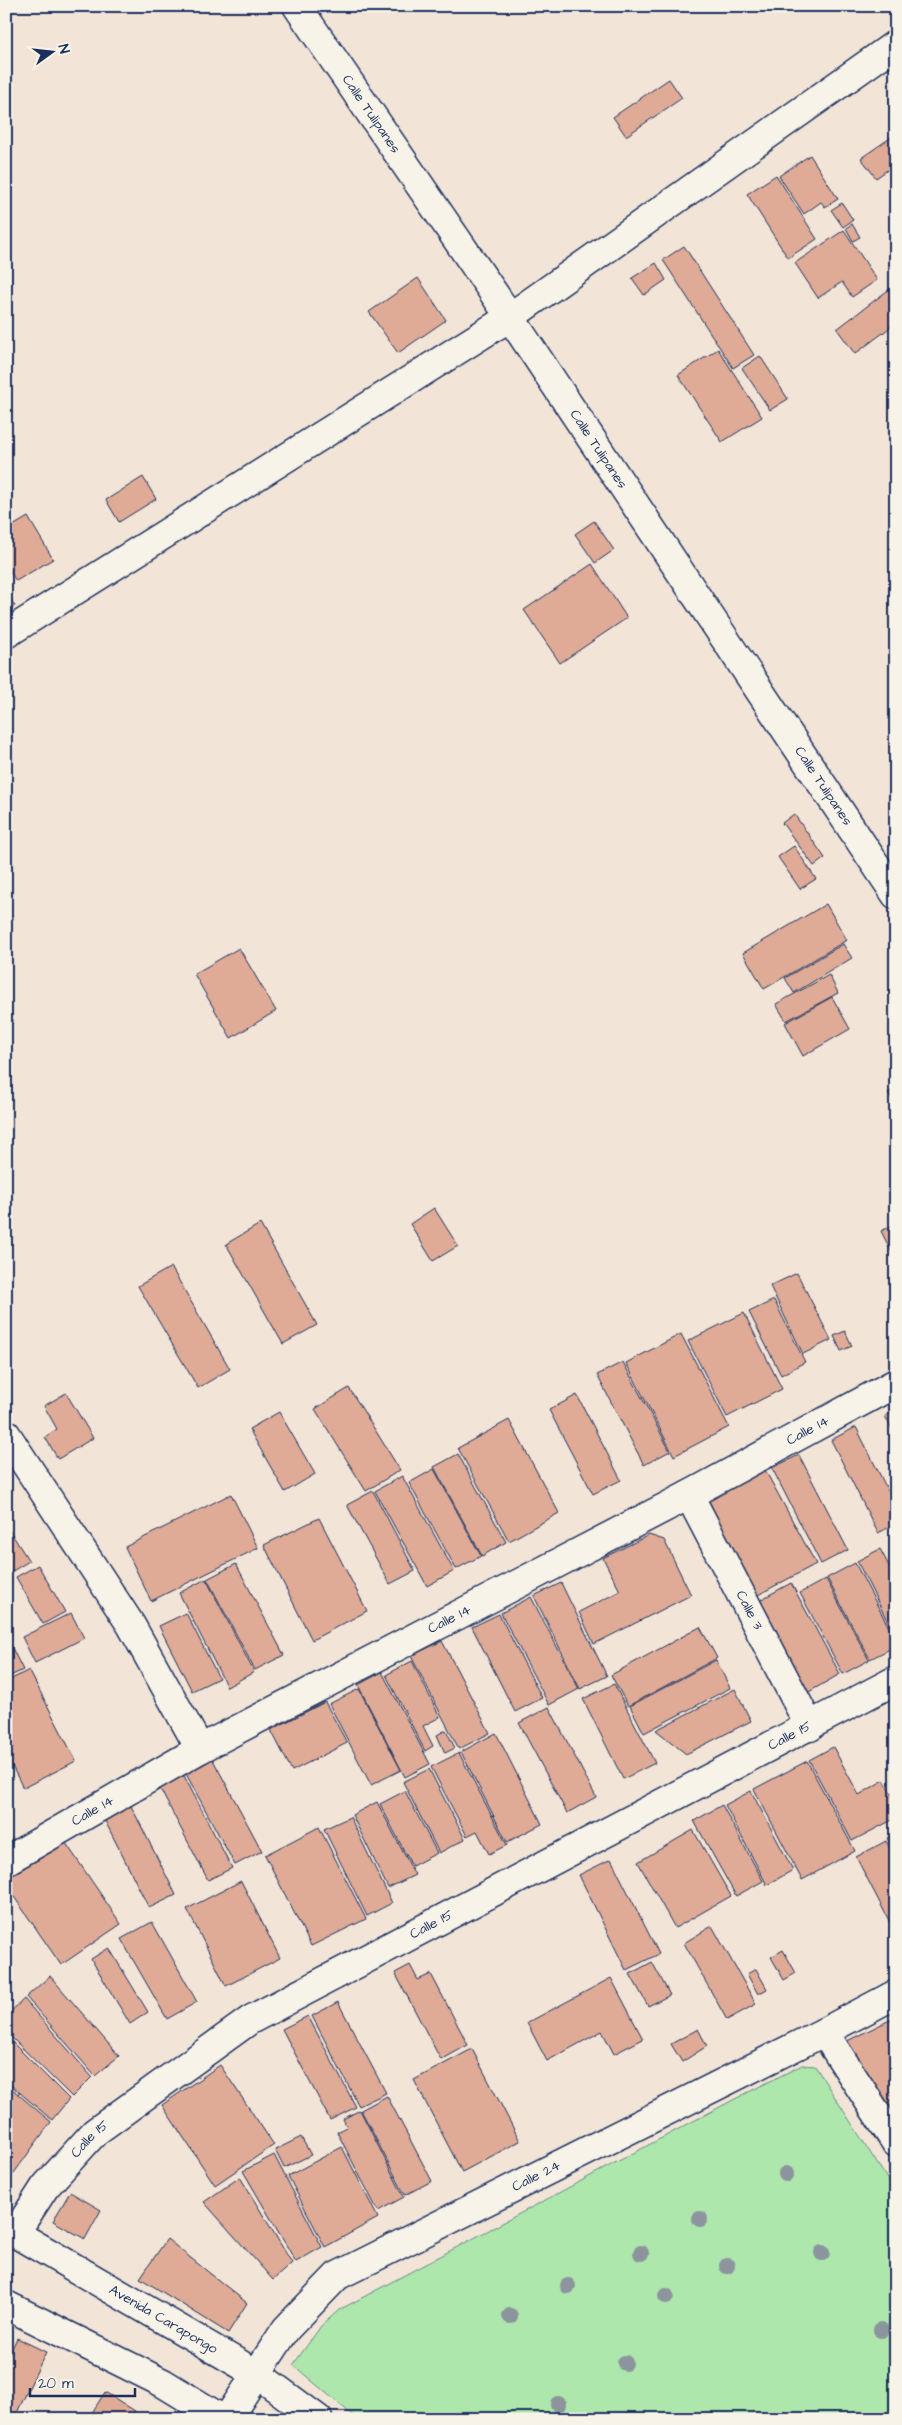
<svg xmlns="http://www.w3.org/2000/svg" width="902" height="2425" viewBox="0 0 902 2425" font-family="'Architects Daughter',sans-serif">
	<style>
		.green { fill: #ade7ac; stroke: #648b85 }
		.building { fill: #e0ab96; stroke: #1b2f5e }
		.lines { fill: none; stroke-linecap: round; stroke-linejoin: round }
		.minor-casing { stroke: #1b2f5e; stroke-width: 31 }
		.minor { stroke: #f7f3e8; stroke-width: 28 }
		.tree { fill: #8c959e }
		.labels { text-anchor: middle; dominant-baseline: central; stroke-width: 4; stroke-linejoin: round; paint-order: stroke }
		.street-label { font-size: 14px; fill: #1b2f5e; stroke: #f7f3e8 }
	</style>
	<rect width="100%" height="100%" fill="#f2e5d8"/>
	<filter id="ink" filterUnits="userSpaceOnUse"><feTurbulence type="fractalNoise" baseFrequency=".02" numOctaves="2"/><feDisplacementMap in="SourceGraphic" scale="10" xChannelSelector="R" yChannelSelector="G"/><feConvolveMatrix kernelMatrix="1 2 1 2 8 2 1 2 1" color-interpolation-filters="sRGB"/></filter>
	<g filter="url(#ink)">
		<!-- green -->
		<path class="green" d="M802,2065L815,2066L896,2193V2419H357L293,2365L321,2326L339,2310L733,2100Z"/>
		<!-- building -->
		<path class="building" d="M669,79L682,98L626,136L613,117Z
			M896,134V164L876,178L861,158Z
			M810,155L838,199L825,207L821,202L804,214L779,176Z
			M776,175L817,239L788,258L747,194Z
			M842,203L853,220L843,227L831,210Z
			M852,224L860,237L853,241L846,228Z
			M844,230L877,280L852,297L842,282L818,298L795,263Z
			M684,246L754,355L733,368L663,260Z
			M656,263L666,280L644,295L632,278Z
			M418,278L446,320L398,353L369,312Z
			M891,288L896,293V323L855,354L837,329Z
			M718,349L762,417L722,442L678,375Z
			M760,356L788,399L770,410L742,368Z
			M143,477L156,499L119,522L106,500Z
			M28,517L53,559L16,581L6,565V530Z
			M594,521L614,550L595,563L575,534Z
			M592,564L627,618L560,663L524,610Z
			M6,592L15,606L6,611Z
			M794,814L825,858L814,866L782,823Z
			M794,846L816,879L800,889L778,857Z
			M826,904L847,940L764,989L743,953Z
			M843,944L852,958L794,993L785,978Z
			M239,948L276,1011L231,1038L194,974Z
			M829,975L838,993L786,1021L776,1004Z
			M832,997L850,1029L803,1056L785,1023Z
			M896,1088V1105L888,1093Z
			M434,1208L458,1246L433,1261L410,1224Z
			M260,1224L317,1325L283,1344L226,1244Z
			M896,1224V1261L881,1231Z
			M171,1267L230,1369L198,1388L138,1286Z
			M797,1273L831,1340L803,1354L770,1286Z
			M774,1300L805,1362L781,1375L749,1312Z
			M744,1313L782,1389L727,1417L688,1341Z
			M845,1331L852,1346L841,1351L834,1336Z
			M681,1334L729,1427L674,1456L626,1363Z
			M623,1362L670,1451L644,1465L597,1375Z
			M349,1388L400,1470L366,1491L315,1409Z
			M66,1393L93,1438L58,1459L45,1437L57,1429L44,1406Z
			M577,1395L621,1480L593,1494L549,1410Z
			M896,1410V1437L885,1416Z
			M279,1412L315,1474L285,1492L249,1429Z
			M509,1420L559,1513L509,1541L458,1448Z
			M856,1427L896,1507V1524L878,1533L831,1440Z
			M458,1454L506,1542L482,1556L434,1467Z
			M799,1455L848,1550L821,1564L772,1468Z
			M434,1469L481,1556L456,1569L409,1483Z
			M765,1470L816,1564L756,1596L706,1502Z
			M402,1476L454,1571L427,1586L375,1491Z
			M373,1491L415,1571L390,1584L347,1505Z
			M231,1494L258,1548L151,1601L125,1547Z
			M319,1518L367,1611L312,1640L264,1545Z
			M6,1525L29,1561L6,1575Z
			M649,1535L664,1540L691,1595L594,1644L579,1612L620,1591L603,1558Z
			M880,1549L896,1579V1638L857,1561Z
			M855,1563L896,1641V1646L870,1659L827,1578Z
			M236,1564L284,1655L255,1670L207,1579Z
			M38,1565L65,1612L43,1624L16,1577Z
			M206,1579L254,1672L227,1687L179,1593Z
			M826,1579L869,1660L843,1674L800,1593Z
			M561,1583L607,1676L580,1689L534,1596Z
			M791,1583L840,1674L807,1693L758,1601Z
			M531,1597L579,1689L549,1705L501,1613Z
			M71,1613L84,1638L35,1663L22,1637Z
			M186,1613L219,1678L192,1691L159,1626Z
			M499,1614L542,1698L515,1712L472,1627Z
			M700,1627L717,1658L628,1706L611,1675Z
			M6,1636L23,1670L6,1678Z
			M442,1641L490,1733L459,1749L411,1656Z
			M716,1660L730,1688L644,1733L630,1706Z
			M412,1661L440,1717L423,1726L433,1746L425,1751L386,1675Z
			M29,1670L76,1761L23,1788L6,1754V1682Z
			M382,1672L430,1764L405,1777L358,1685Z
			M614,1684L655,1763L623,1779L583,1699Z
			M359,1689L401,1770L371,1785L329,1704Z
			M735,1689L751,1721L686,1754L656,1730Z
			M325,1702L347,1743L292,1771L271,1730Z
			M549,1707L596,1797L567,1813L519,1723Z
			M446,1730L455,1748L445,1753L437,1735Z
			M496,1733L542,1824L507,1842L461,1752Z
			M833,1747L859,1795L884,1780L896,1802V1818L852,1841L809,1760Z
			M459,1753L507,1845L489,1854L477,1831L467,1836L431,1767Z
			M212,1758L262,1851L235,1865L185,1772Z
			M807,1761L855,1851L802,1880L754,1789Z
			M429,1769L465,1839L439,1853L403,1782Z
			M182,1772L232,1868L208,1880L158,1785Z
			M405,1791L437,1853L412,1866L380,1804Z
			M751,1791L793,1870L767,1885L725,1805Z
			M128,1800L176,1895L149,1908L101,1813Z
			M377,1802L415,1875L388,1888L352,1815Z
			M722,1805L763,1881L736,1896L694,1821Z
			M350,1817L392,1903L367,1916L324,1829Z
			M319,1827L366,1919L311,1946L265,1855Z
			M693,1830L731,1896L675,1928L638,1862Z
			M59,1833L121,1924L61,1965L6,1885V1869Z
			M896,1833V1856L887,1838Z
			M886,1841L896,1860V1934L856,1857Z
			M611,1859L659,1954L626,1970L579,1875Z
			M241,1881L280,1958L226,1986L187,1909Z
			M152,1922L197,2002L167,2019L121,1939Z
			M712,1926L756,2004L727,2020L684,1943Z
			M109,1948L148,2012L130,2024L91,1959Z
			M783,1950L796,1973L784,1980L771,1957Z
			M652,1962L670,1995L648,2006L630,1974Z
			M410,1965L418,1980L431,1974L468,2045L441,2060L395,1973Z
			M756,1969L767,1989L758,1994L747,1974Z
			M50,1976L119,2056L95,2076L26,1997Z
			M611,1978L643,2039L614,2054L602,2031L547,2061L527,2023Z
			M24,1999L92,2077L72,2097L6,2032V2016Z
			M338,2002L386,2093L359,2106L312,2016Z
			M308,2016L356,2107L330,2120L282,2029Z
			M896,2017V2115L847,2041Z
			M698,2029L707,2046L682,2062L671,2044Z
			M6,2036L69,2099L52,2120L6,2081Z
			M472,2049L520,2141L462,2172L414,2080Z
			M220,2065L274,2145L215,2185L162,2105Z
			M6,2084L51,2122L6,2184Z
			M387,2096L432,2181L405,2195L361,2110Z
			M360,2110L404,2197L378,2211L337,2132L347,2127L343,2119Z
			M301,2137L311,2155L284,2168L275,2150Z
			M342,2147L378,2218L325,2247L288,2176Z
			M274,2155L322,2247L296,2262L243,2171Z
			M240,2177L292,2263L273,2280L204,2202Z
			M70,2192L101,2210L85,2239L53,2221Z
			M167,2239L247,2303L228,2333L140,2278Z
			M17,2338L46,2352L14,2419H6V2361Z
			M105,2392L135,2411L130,2419H88Z"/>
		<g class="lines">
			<defs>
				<g id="minor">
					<path id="s1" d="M297,6L510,317L896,895"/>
					<path d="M6,634L510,317L896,44"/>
					<path d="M6,1434L131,1625L200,1749"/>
					<path id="s2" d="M689,1495L810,1727"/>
					<path id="s3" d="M6,1861L200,1749L689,1495L896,1383"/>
					<path d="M824,2032L896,2143"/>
					<path id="s4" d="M6,2228L257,2374L318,2419"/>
					<path id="s5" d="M16,2232L45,2187L95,2132L250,2020L896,1680"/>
					<path d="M6,2305L163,2383L222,2419"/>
					<path id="s6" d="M227,2419L286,2329L337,2276L824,2032L896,1994"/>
				</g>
			</defs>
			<!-- minor casing -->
			<use href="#minor" class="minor-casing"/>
			<!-- minor -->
			<use href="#minor" class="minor"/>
		</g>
		<!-- trees -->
		<g class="tree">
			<circle cx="786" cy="2174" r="8"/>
			<circle cx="700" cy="2219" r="8"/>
			<circle cx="641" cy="2253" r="8"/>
			<circle cx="822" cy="2253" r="8"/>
			<circle cx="727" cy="2266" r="8"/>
			<circle cx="568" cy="2286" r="8"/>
			<circle cx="666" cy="2296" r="8"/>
			<circle cx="510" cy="2316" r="8"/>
			<circle cx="881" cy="2330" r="8"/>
			<circle cx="625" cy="2363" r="8"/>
			<circle cx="558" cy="2404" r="8"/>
		</g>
	</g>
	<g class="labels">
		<!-- street labels -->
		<g class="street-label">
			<text stroke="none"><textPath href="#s1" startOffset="131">Calle Tulipanes</textPath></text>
			<text stroke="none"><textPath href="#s1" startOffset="536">Calle Tulipanes</textPath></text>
			<text stroke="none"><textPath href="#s1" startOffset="941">Calle Tulipanes</textPath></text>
			<text stroke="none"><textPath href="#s3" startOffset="910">Calle 14</textPath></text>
			<text stroke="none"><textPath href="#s2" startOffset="130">Calle 3</textPath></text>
			<text stroke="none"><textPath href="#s3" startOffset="505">Calle 14</textPath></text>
			<text stroke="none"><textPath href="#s5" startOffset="929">Calle 15</textPath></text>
			<text stroke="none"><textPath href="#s3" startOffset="100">Calle 14</textPath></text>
			<text stroke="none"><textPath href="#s5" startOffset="524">Calle 15</textPath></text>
			<text stroke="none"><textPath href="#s5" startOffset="119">Calle 15</textPath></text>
			<text stroke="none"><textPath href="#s6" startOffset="404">Calle 24</textPath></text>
			<text stroke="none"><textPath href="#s4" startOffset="182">Avenida Carapongo</textPath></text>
		</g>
	</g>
	<!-- margin -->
	<rect width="902" height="2425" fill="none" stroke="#f7f3e8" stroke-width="25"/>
	<rect x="12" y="12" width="877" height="2400" fill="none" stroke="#1b2f5e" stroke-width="2" filter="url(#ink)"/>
	<!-- north arrow -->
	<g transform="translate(52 52) rotate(75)" stroke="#f7f3e8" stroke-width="4" paint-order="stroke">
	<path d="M0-4L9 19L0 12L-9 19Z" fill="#1b2f5e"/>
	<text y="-8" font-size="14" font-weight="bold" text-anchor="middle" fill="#1b2f5e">N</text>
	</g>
	<!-- scale -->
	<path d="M30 2388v8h105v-8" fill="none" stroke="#1b2f5e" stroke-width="2.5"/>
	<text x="38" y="2388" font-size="15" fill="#1b2f5e" stroke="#f7f3e8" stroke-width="4" paint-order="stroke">20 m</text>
</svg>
